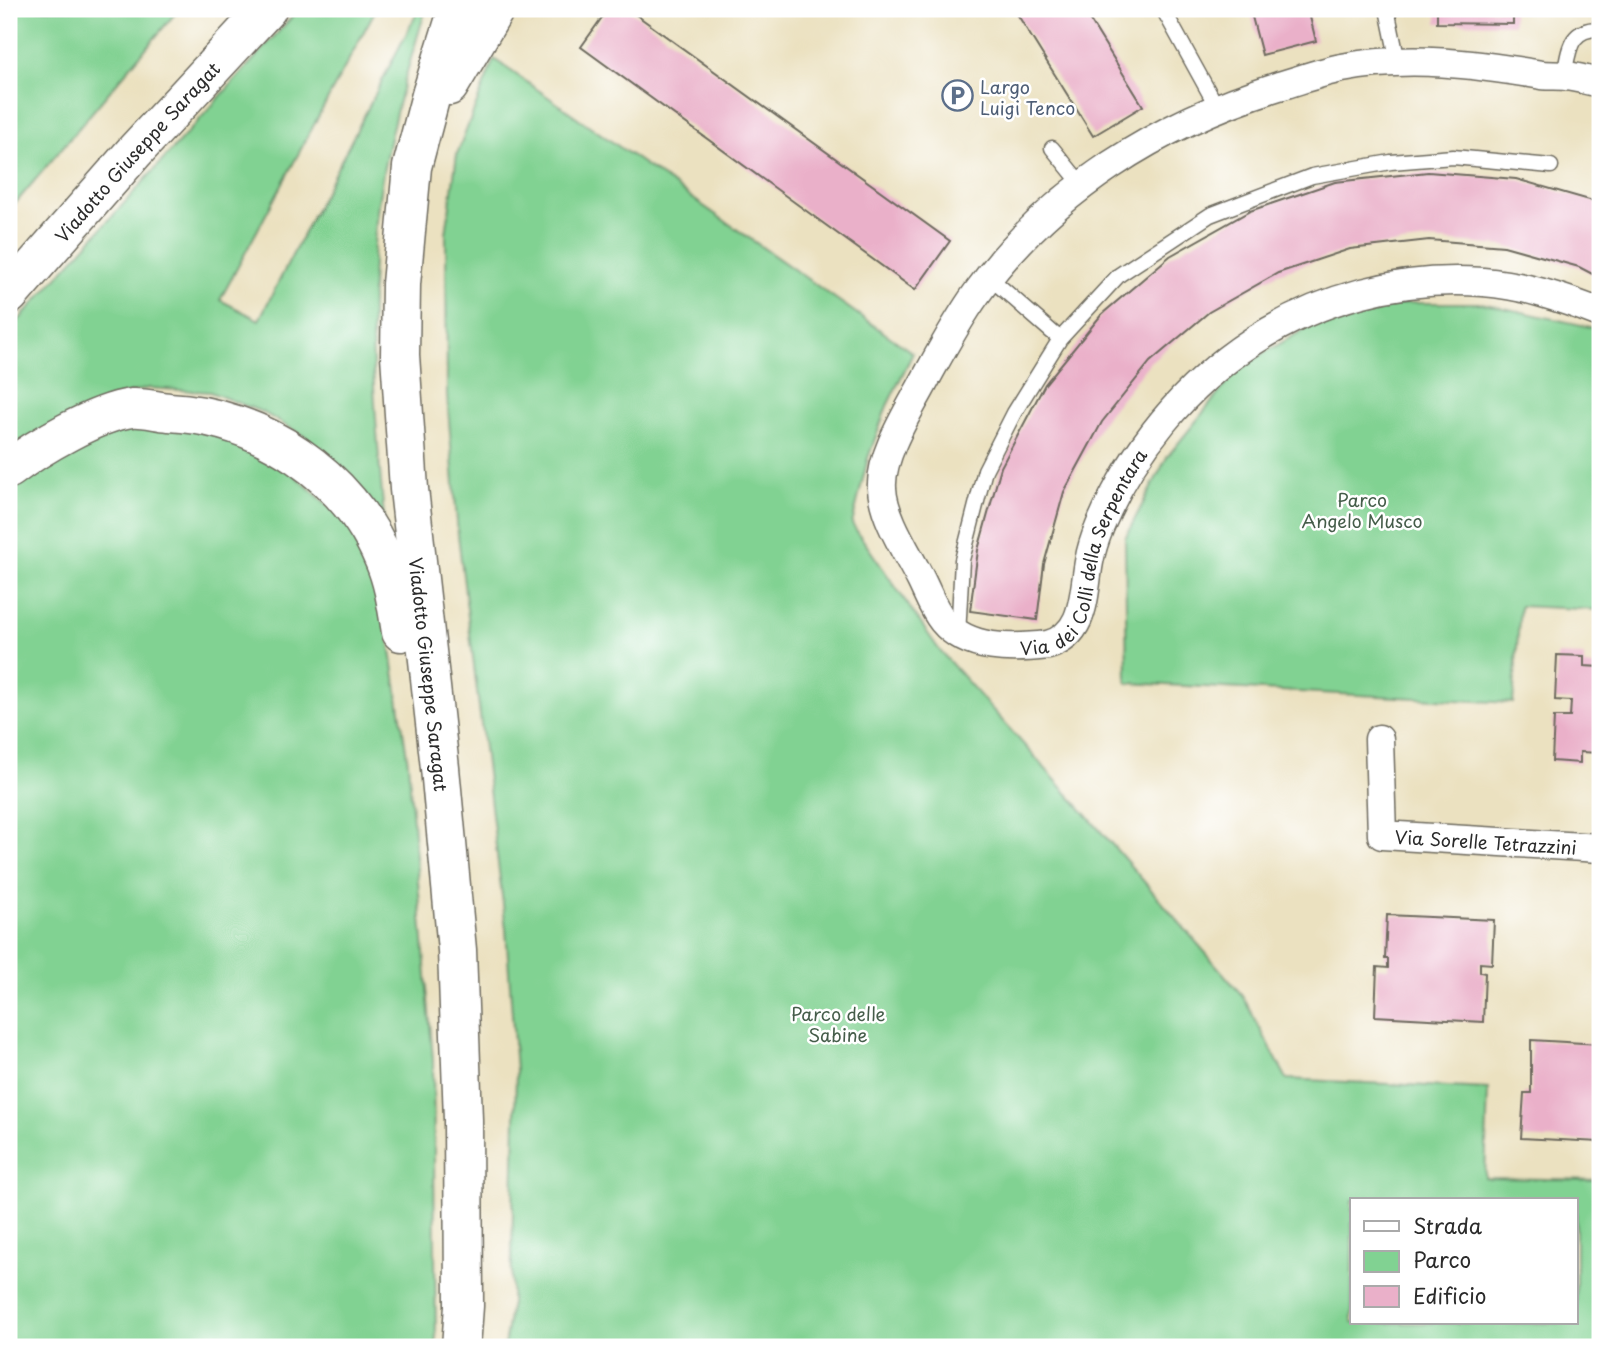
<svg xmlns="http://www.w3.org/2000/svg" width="1609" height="1356" viewBox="0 0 1609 1356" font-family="'Playpen Sans',sans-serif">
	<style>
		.green { fill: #81d292; stroke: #567e5e; stroke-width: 2; fill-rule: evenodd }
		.building { fill: #eab0c9 }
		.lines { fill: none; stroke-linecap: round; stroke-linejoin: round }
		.service-casing { stroke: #6e6b5f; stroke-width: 17 }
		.minor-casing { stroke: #6e6b5f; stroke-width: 31 }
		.primary-casing { stroke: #6e6b5f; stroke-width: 41 }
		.service { stroke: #fff; stroke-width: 14 }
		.minor { stroke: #fff; stroke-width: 28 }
		.primary { stroke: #fff; stroke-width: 38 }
		.labels { text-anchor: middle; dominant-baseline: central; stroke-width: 5; stroke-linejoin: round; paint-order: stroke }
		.service-label { font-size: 18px; fill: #4e5e75; stroke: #fff; text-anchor: start }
		.street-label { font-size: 18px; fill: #2b2b2b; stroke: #fff }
		.park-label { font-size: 18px; fill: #455d4a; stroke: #fff }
	</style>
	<rect width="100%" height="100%" fill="#fff"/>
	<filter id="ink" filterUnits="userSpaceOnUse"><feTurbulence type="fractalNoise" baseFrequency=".0143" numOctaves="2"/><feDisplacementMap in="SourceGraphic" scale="14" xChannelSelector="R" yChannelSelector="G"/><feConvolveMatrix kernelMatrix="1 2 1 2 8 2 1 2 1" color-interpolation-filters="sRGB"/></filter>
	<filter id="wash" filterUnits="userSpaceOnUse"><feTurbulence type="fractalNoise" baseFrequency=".00686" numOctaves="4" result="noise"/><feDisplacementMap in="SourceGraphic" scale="28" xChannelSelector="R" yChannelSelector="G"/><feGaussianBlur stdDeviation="1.57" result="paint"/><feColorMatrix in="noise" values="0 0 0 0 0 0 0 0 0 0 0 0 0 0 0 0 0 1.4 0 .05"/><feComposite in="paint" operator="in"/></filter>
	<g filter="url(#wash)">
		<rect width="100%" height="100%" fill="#ebe1c0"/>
		<!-- green -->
		<path class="green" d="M9,9H179L9,211Z
			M299,9H376L220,300L259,320L419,9H426C406,73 387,137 378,204C365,303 375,417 384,517L351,478L306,437L262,412L210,392L149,388L110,398L9,447V331Z
			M494,59L913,353L887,406L868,458L852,524L940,651L1084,812L1242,995L1287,1079L1488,1089L1485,1178L1600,1180V1347H504L511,1303L516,1071L506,929L458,535L447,395L446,234L457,154ZM1576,1200V1323H1352V1200Z
			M1406,303H1481L1600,329V610L1520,606L1513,703L1127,683L1125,538L1167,457L1240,367L1329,315Z
			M162,423L260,444L352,527L386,618L408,763L433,1059L436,1347H9V486L19,477L119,428Z"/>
		<g id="blocks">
			<!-- building -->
			<path class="building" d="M608,9H628L950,241L915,290L581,47Z
				M1014,9H1083L1143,106L1093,136Z
				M1250,9H1308L1316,41L1262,55Z
				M1437,9H1513V24L1437,23Z
				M1428,172L1516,179L1600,203V278L1579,267L1504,246L1429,240L1350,249L1278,273L1209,312L1150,362L1102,422L1064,492L1044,564L1037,620L970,611L978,550L1001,467L1045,384L1102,314L1170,256L1250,211L1335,182Z
				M1557,655L1584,656V666L1600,667V753L1580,752V763L1552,761L1554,717H1570L1571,701L1555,700Z
				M1387,915L1494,920L1492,964L1480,963V972L1485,973L1483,1022L1375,1016L1377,967L1388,968V959H1385Z
				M1531,1040L1600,1044V1142L1521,1138L1524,1093H1531Z"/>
		</g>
	</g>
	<g filter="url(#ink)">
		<use href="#blocks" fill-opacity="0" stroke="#6e6b5f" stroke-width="2"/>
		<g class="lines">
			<defs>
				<path id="service" d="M1163,9L1217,107
					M1387,9L1398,62
					M1564,76C1569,51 1569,28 1600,29
					M1052,148L1082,185
					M989,277L1060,339
					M958,636L962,560L985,470L1014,413L1060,339L1119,275L1210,215L1312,176L1391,162L1453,157L1551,166"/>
				<g id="minor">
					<path id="s1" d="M1600,83C1589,81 1577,77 1566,76C1558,75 1550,76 1542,75C1476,64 1409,55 1342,68C1321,72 1300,80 1279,86C1160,123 1051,190 977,293C956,322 940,353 923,384C908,412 880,456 882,488C883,517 908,554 921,580C928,594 933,609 943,621C968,651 1013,649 1048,645C1086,634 1083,594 1089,562C1091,550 1095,538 1100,526C1165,372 1313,270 1483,282C1524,285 1562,298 1600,313"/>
					<path id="s2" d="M1379,739L1382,835L1600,848"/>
				</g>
				<g id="primary">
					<path id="s3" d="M458,9L431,95L412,167L401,284L400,355L409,489L440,768L457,950L463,1120L464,1306L461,1347"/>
					<path d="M449,86L495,9"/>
					<path id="s4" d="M9,295L135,151L267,9"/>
					<path d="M9,469C38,447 95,413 132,408C143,407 157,411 169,412C260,416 349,475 384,560C394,583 397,608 401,632"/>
				</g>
			</defs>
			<!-- service casing -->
			<use href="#service" class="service-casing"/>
			<!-- minor casing -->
			<use href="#minor" class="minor-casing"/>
			<!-- primary casing -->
			<use href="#primary" class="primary-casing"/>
			<!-- service -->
			<use href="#service" class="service"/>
			<!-- minor -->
			<use href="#minor" class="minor"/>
			<!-- primary -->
			<use href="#primary" class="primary"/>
		</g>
	</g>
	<!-- icons -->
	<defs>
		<symbol id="parking-ring" viewBox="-11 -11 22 22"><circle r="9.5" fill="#fff" stroke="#5c6f8a" stroke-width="1.5"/><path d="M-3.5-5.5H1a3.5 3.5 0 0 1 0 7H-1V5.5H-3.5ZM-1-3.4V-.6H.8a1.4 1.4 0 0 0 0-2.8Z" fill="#5c6f8a"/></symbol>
	</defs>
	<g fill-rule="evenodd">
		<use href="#parking-ring" x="940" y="78" width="35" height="35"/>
	</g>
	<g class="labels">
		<!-- service labels -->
		<g class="service-label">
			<text x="980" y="86">Largo<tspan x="980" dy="21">Luigi Tenco</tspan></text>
		</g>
		<!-- street labels -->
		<g class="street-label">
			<text stroke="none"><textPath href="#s4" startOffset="192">Viadotto Giuseppe Saragat</textPath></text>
			<text stroke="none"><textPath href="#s1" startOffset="1274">Via dei Colli della Serpentara</textPath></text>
			<text stroke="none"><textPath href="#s3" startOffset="674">Viadotto Giuseppe Saragat</textPath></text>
			<text stroke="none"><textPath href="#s2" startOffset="200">Via Sorelle Tetrazzini</textPath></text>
		</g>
		<!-- park labels -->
		<g class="park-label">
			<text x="1362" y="499">Parco<tspan x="1362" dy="21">Angelo Musco</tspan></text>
			<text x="838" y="1013">Parco delle<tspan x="838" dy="21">Sabine</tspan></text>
		</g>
	</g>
	<!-- margin -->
	<rect width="1609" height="1356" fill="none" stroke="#fff" stroke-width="35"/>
	<!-- legend -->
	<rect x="1350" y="1198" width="228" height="126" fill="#ffffff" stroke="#aaaaaa" stroke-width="2"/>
	<rect x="1364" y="1221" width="35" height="10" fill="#ffffff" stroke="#aaaaaa" stroke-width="2"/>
	<text x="1413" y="1234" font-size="21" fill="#2b2b2b">Strada</text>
	<rect x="1364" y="1251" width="35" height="21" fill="#81d292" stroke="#aaaaaa" stroke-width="2"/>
	<text x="1413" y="1268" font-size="21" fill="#2b2b2b">Parco</text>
	<rect x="1364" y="1286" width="35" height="21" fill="#eab0c9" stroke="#aaaaaa" stroke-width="2"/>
	<text x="1413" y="1304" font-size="21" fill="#2b2b2b">Edificio</text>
</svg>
